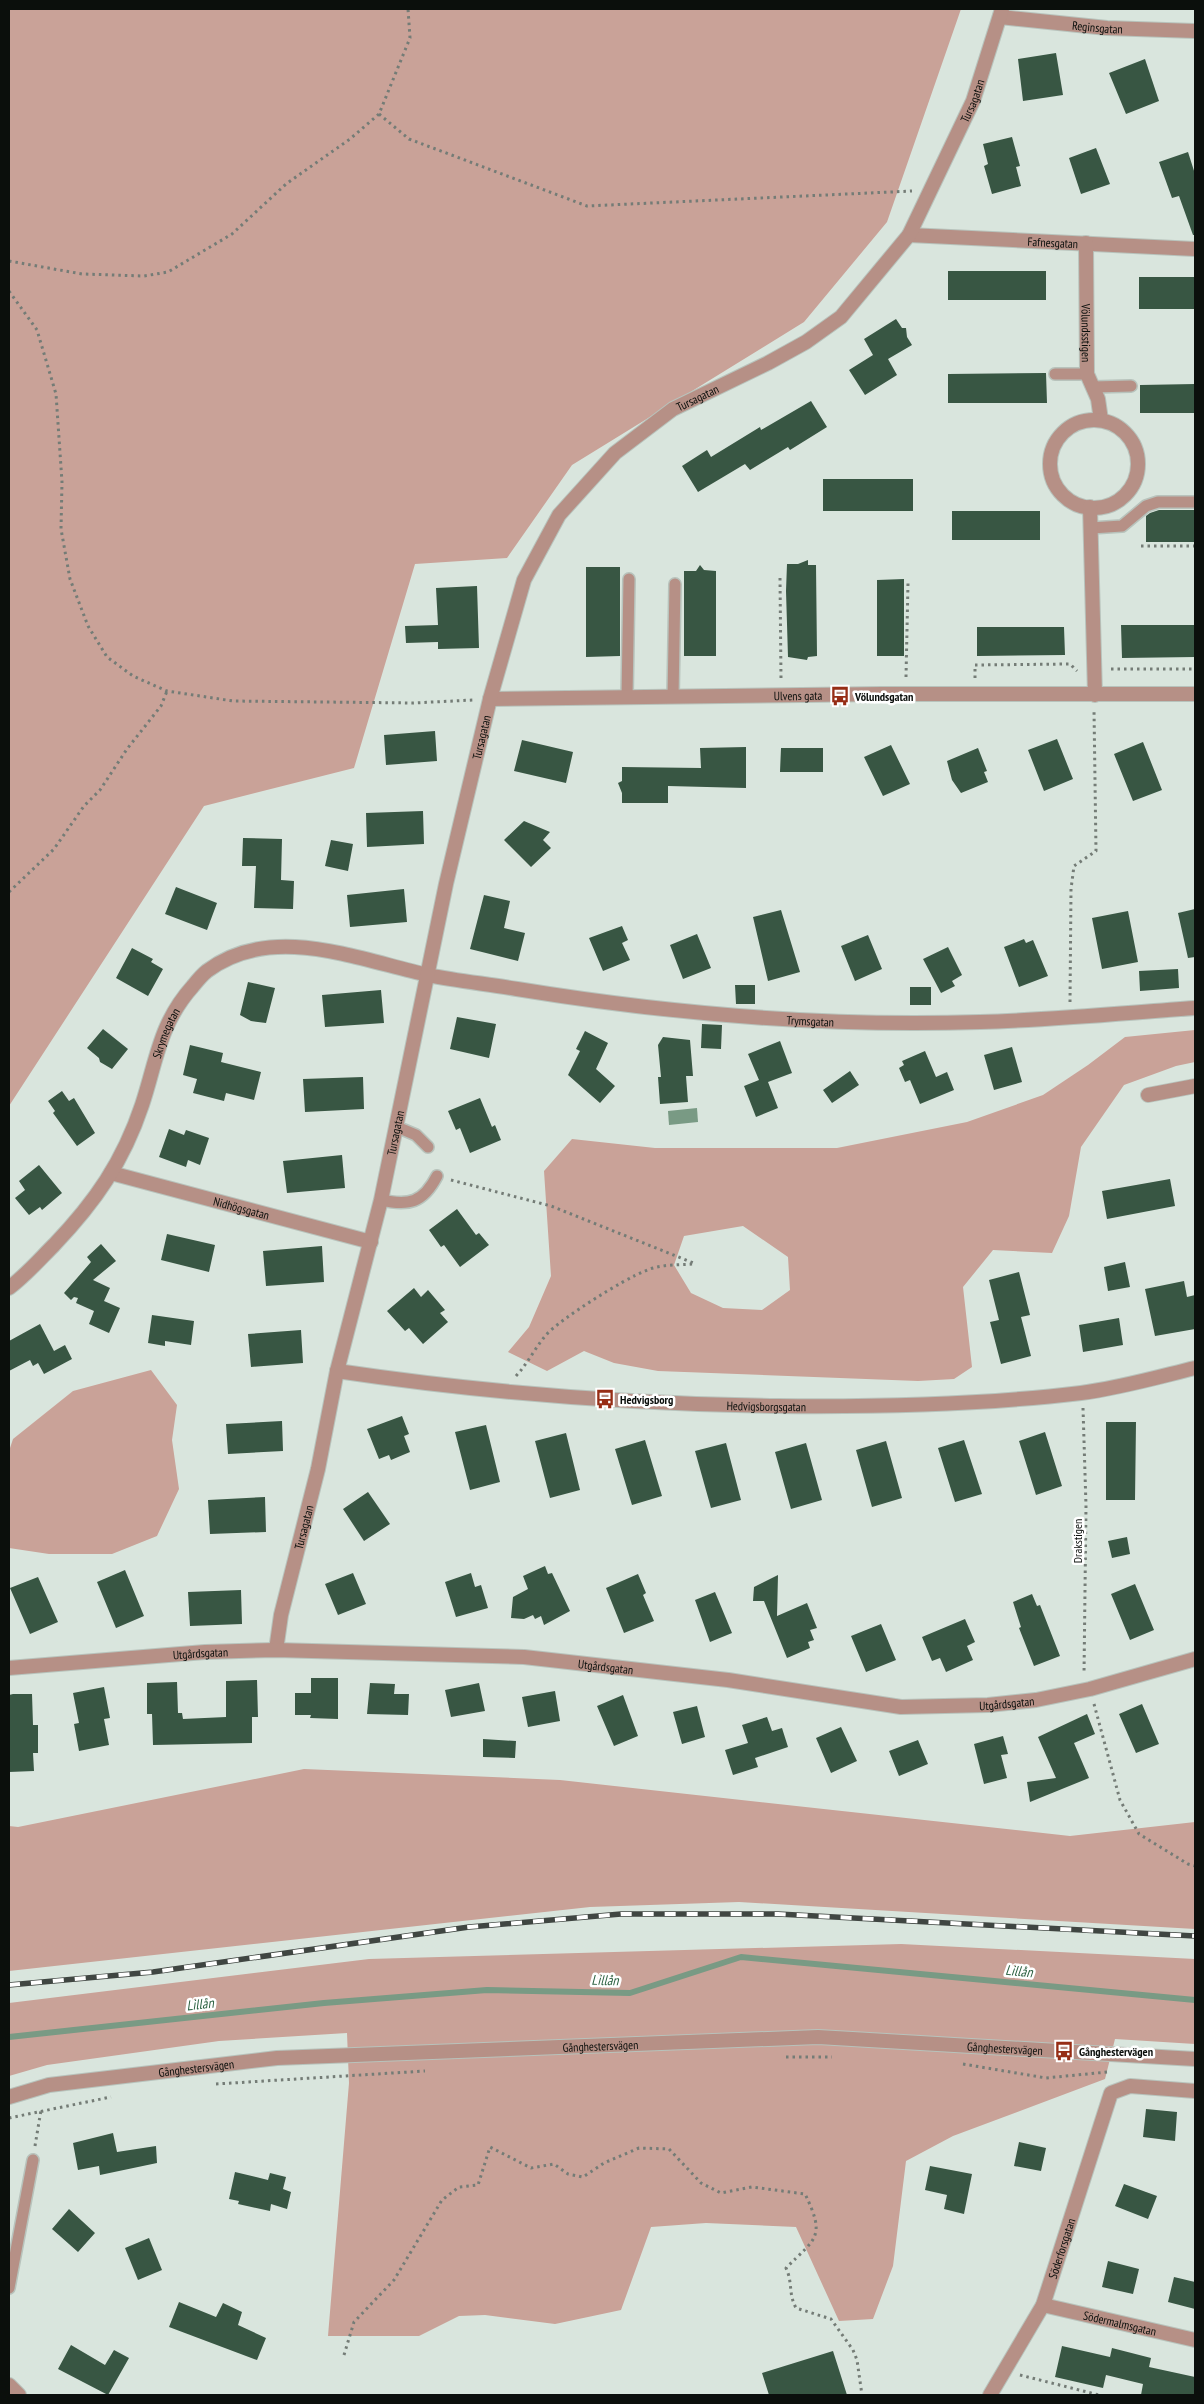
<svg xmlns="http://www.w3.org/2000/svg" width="1204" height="2404" viewBox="0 0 1204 2404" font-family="'PT Sans Narrow',sans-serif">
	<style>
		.forest { fill: #c9a298; fill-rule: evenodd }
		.water { fill: #799a84 }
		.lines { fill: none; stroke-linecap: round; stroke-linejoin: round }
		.stream { stroke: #799a84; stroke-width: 6 }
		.building { fill: #385643 }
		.service-casing { stroke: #b8c3bc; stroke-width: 14 }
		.minor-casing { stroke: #b8c3bc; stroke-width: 16 }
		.tertiary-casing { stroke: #b8c3bc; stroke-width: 16 }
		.path { stroke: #747c76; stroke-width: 3; stroke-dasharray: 2.5 4; stroke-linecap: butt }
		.service { stroke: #b69086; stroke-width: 11 }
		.minor { stroke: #b69086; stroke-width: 14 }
		.tertiary { stroke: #b69086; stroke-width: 14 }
		.rail-casing { stroke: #404642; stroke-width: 5.5 }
		.rail { stroke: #fff; stroke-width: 4; stroke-dasharray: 11; stroke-linecap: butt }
		.labels { text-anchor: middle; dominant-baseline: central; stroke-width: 5; stroke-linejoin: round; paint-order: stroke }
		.street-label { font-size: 12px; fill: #0b0f0c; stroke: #fff }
		.poi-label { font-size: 12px; font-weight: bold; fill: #0b0f0c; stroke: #fff; text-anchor: start }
		.water-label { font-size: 14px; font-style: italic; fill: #2c6242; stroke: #fff }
	</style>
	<rect width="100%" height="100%" fill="#d9e5dd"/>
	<!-- forest -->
	<path class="forest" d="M9,9H961L887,222L804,322L572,465L507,558L415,564L354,768L204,806L9,1106Z
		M1195,1030V1062L1176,1066L1124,1085L1081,1147L1069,1216L1052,1253L993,1250L963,1287L972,1367L954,1379L918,1381L658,1371L614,1363L584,1351L547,1371L508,1352L529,1327L551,1276L544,1171L572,1139L655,1148H837L967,1122L1043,1095L1088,1065L1125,1037ZM743,1226L788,1257L790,1290L762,1310L723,1308L691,1293L674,1265L684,1236Z
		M151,1370L177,1405L172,1440L179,1489L157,1536L112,1554H49L9,1548V1451L13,1439L73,1391Z
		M304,1769L560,1780L1070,1836L1195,1822V1929L739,1902L590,1907L9,1971V1826L18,1827Z
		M901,1944L1195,1959V2044L1115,2039L1105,2079L953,2136L906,2161L893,2266L873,2319L839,2321L796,2227L706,2223L651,2227L621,2310L555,2324L485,2315L459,2316L419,2336H328L349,2083L347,2033L219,2041L47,2065L9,2076V2003L369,1959Z"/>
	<!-- water -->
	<path class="water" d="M697,1108L698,1122L669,1125L668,1111Z"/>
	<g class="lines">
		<!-- stream -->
		<path class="stream" d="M9,2037L324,2003L487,1990L630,1993L741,1957L1195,2000"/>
	</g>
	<!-- building -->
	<path class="building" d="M1056,53L1063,95L1023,101L1018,59Z
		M1145,59L1159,101L1126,114L1109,73Z
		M1012,137L1020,166L1016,167L1021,186L992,194L984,166L988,164L983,144Z
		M1096,148L1110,184L1081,194L1069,158Z
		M1188,152L1195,174V235H1193L1179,196L1172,198L1159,162Z
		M948,271H1046V300H948Z
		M1139,277H1195V309H1139Z
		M896,319L902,328H906L907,337L912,345L888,359L897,375L865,395L849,370L873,355L864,339Z
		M1046,373L1047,403H948V374Z
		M1195,384V413H1140V385Z
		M811,401L827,427L790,450L788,447L750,470L745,464L698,492L682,466L707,450L711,457L760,427L761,430Z
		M823,479H913V511H823Z
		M1195,510V542H1146V516L1150,513L1159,510Z
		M952,511H1040V540H952Z
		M808,560V565H816L817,656L808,657L807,660L788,657L786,591L787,564H798Z
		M700,565L704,570L716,571V656H684V571H696Z
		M586,567H620V656L586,657Z
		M904,579V656H877V580Z
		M477,586L479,648L438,649V642L406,643L405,626L438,625L436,588Z
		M1121,625H1195V657L1122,658Z
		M977,627H1064L1065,655L977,656Z
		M435,731L437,761L386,765L384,735Z
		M1057,739L1073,779L1044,791L1028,750Z
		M522,740L573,752L566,783L514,771Z
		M1143,742L1162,790L1133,801L1114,754Z
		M891,745L910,784L883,796L864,757Z
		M746,747V788L668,786V803H622V793L618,783L622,781V767L701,768L700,748Z
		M781,748H823V772H780Z
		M978,748L987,771L984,772L988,782L961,793L952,780L947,761Z
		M423,811L424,844L367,847L366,813Z
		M524,821L550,832L543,840L551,848L531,867L504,840Z
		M243,838L282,839L281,880L294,881L293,909L254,908L256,866H242Z
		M331,840L353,844L348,871L325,866Z
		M176,887L217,903L207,930L165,914Z
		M404,889L407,922L350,927L347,895Z
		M484,895L510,901L504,928L525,933L518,961L470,949Z
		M1195,909V957L1188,958L1178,913Z
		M781,910L800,972L768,981L753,917Z
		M1128,911L1138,962L1102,969L1092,918Z
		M622,926L628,940L622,943L630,960L603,971L589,938Z
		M697,934L711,968L683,979L670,945Z
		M868,935L882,969L855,981L841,946Z
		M1024,939L1026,943L1033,940L1048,976L1019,987L1004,947Z
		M948,947L962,975L952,981L955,986L941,993L923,959Z
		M132,948L153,959L151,962L163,969L148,996L116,978Z
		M1178,969L1179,988L1140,991L1139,971Z
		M248,982L275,988L266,1023L251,1021L240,1015Z
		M735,985H755V1004H736Z
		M910,987H931V1005H910Z
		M381,990L384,1023L325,1027L322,995Z
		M457,1017L496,1024L489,1058L450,1049Z
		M702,1024L722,1025L721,1049L701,1048Z
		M103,1029L128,1049L112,1069L100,1062L99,1058L87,1048Z
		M585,1031L608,1043L596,1069L615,1086L600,1103L568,1075L580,1051L576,1049Z
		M663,1037L690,1040L693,1076H686L688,1102L660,1104L658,1077H661L658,1045Z
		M780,1041L792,1073L768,1082L778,1108L756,1117L744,1086L759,1080L748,1054Z
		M190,1045L223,1053L221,1062L261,1072L254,1100L226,1093L224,1101L193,1093L197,1079L183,1075Z
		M1012,1047L1022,1082L994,1090L984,1055Z
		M925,1051L936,1077L947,1072L954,1090L920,1104L910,1080L905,1082L899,1068L904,1065L902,1061Z
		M850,1071L859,1085L832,1103L823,1090Z
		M363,1077L364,1109L305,1112L303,1079Z
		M62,1091L69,1101L74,1098L95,1133L77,1146L53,1113L55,1111L48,1101Z
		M480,1098L492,1127L495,1125L501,1140L470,1153L460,1128L456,1130L448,1111Z
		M169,1129L184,1135L186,1130L209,1138L200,1165L188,1160L186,1167L159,1157Z
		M342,1155L345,1188L287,1193L283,1161Z
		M39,1165L62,1193L42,1210L40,1207L29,1215L15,1198L25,1190L19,1181Z
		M1170,1179L1175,1206L1107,1219L1102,1191Z
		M457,1209L476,1235L479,1233L489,1245L460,1267L444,1245L441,1247L429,1230Z
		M167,1234L215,1245L209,1272L161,1260Z
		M101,1244L116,1261L93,1280L110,1288L104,1301L120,1308L109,1333L89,1324L94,1311L76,1303L78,1298L74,1297L71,1300L64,1293L91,1262L87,1257Z
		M322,1246L324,1282L266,1286L263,1251Z
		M1125,1262L1130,1287L1108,1291L1104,1267Z
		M1019,1272L1030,1315L1021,1317L1031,1356L1001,1364L990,1322L999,1320L989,1280Z
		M1184,1281L1187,1297L1195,1295V1329L1155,1336L1145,1289Z
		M414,1288L421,1297L428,1290L445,1310L440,1313L448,1322L423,1344L409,1328L405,1331L387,1311Z
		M152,1315L194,1321L191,1345L165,1341V1346L148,1343Z
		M1119,1318L1123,1345L1083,1352L1079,1325Z
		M40,1324L54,1351L65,1345L72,1359L44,1374L38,1363L33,1366L30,1360L9,1371V1341Z
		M301,1330L303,1363L251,1367L248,1334Z
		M402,1416L409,1434L404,1436L410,1452L391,1460L389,1455L379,1459L367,1429Z
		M282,1421L283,1451L228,1454L226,1424Z
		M1106,1422H1136L1135,1500H1106Z
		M486,1425L500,1482L470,1490L455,1432Z
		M1045,1432L1062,1486L1036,1495L1019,1441Z
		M566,1433L580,1490L550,1498L535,1441Z
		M645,1440L662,1496L632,1505L615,1449Z
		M964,1440L982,1494L955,1502L938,1448Z
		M886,1441L902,1498L872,1507L856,1450Z
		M726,1443L741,1500L711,1508L695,1451Z
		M806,1443L822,1500L791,1509L775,1452Z
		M368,1492L390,1524L364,1541L343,1509Z
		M265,1497L266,1532L210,1534L208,1500Z
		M1127,1537L1130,1554L1112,1558L1108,1541Z
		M545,1566L548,1574L552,1573L570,1611L544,1625L541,1616L535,1619L533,1615L524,1619L511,1618L513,1597L528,1589L523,1576Z
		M125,1570L144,1616L116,1628L97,1582Z
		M353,1573L366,1604L338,1615L325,1584Z
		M471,1573L475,1587L481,1585L488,1608L456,1617L445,1582Z
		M638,1574L646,1593L643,1595L654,1621L624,1633L606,1588Z
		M778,1575L777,1616L807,1603L817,1628L810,1630L814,1640L808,1642L810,1648L787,1658L764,1601H753L754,1587Z
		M38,1577L58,1622L30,1634L10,1588Z
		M1135,1584L1154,1630L1130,1640L1111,1594Z
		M241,1590L242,1624L190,1626L188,1592Z
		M715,1592L732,1633L710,1642L695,1600Z
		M1032,1594L1037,1606L1040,1605L1060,1656L1034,1666L1019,1628L1021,1627L1013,1602Z
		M965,1619L975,1642L967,1646L973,1660L946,1672L940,1658L932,1661L922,1637Z
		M881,1624L896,1660L866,1672L851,1636Z
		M311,1678H338V1719L310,1718L311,1715H295V1693H311Z
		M257,1680L258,1717H252V1743L153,1745L152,1714H147V1683L177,1682L178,1713H182L183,1719L226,1717V1681Z
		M370,1683L395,1684L394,1694H409L408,1715L367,1714Z
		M479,1683L485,1711L451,1717L445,1690Z
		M104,1687L110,1718L104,1719L109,1745L79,1751L74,1724L79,1723L73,1693Z
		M555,1691L560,1721L528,1727L522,1697Z
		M13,1694H32L33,1725H38V1753H33L34,1771L9,1772V1695Z
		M623,1695L638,1736L614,1746L597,1706Z
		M1142,1704L1159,1744L1136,1753L1119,1714Z
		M697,1706L705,1737L682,1744L673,1712Z
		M1087,1714L1095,1734L1074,1743L1089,1778L1030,1802L1027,1782L1056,1778L1038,1737Z
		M767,1717L772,1731L782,1728L788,1747L755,1758L758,1767L733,1775L725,1750L748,1743L742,1725Z
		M841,1727L857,1761L831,1773L816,1738Z
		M1003,1736L1008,1754L1001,1755L1007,1778L984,1784L974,1744Z
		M483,1739L516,1741L515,1758L483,1757Z
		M918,1740L928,1764L899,1776L889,1751Z
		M1146,2109L1177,2112L1175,2141L1143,2137Z
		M113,2133L117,2152L156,2146L157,2163L100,2175L99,2166L78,2170L73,2143Z
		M1019,2142L1046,2148L1041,2171L1014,2166Z
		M930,2166L972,2174L964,2214L944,2209L947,2195L925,2190Z
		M235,2172L268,2180L270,2173L286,2177L283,2189L291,2192L287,2209L271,2204L270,2211L238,2204L239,2201L229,2199Z
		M1124,2184L1157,2196L1148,2219L1115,2206Z
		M69,2209L95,2233L78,2252L52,2229Z
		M149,2238L162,2270L138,2280L125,2248Z
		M1108,2261L1139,2269L1133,2294L1102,2287Z
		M1174,2277L1195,2282V2309L1168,2302Z
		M179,2302L216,2317L223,2303L242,2312L238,2325L266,2338L257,2360L169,2327Z
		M71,2345L105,2365L114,2350L129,2358L108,2395L58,2369Z
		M1062,2346L1110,2357L1112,2348L1151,2358L1149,2367L1195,2377V2395H1141L1143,2384L1106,2375L1103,2388L1055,2377Z
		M833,2351L847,2395H769L762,2373Z"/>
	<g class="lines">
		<defs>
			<path id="service" d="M1055,374H1087
				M1093,387L1131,386
				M1091,528L1122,526L1146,506L1158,502H1195
				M627,697L629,579
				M673,697L675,584
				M397,1127L416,1135L428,1147
				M381,1200C409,1206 423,1203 437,1176
				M9,2288L33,2160"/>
			<g id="minor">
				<path id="s1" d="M1000,17L1107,28L1195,31"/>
				<path id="s2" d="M909,235L1195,249"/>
				<path id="s3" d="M1086,243L1087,374L1098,399L1101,420"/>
				<circle cx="1094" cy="464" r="44"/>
				<path d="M1090,507L1095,695"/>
				<path id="s4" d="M490,699L882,694H1195"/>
				<path d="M1148,1095L1195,1086"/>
				<path id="s5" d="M111,1173L371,1242"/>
				<path id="s6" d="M9,1288C26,1275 39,1260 54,1245C95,1202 123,1162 142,1105C157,1060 159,1024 193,986C197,981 202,975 207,971C272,922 359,960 428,975C457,981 488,984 517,989C670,1014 826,1027 980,1022C1052,1020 1124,1013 1195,1008"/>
				<path id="s7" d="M337,1371C485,1393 629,1404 778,1406C879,1407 981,1405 1081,1393C1120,1388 1158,1377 1195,1368"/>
				<path id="s8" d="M276,1650L281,1615L318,1469L337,1371L381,1200L446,884L490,699L524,580L559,515L615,453L673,409L768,363L806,342L841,317L909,235L973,101L1002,9"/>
				<path id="s9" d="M9,1668L205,1652L276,1650L524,1657L728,1680L901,1707L988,1705L1036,1700L1090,1689L1195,1659"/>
				<path id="s10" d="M1043,2305L1195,2340"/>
				<path d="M9,2385L19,2395"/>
				<path id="s11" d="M990,2395L1043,2305L1111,2093L1130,2086L1195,2091"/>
			</g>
			<g id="tertiary">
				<path id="s12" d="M9,2097L49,2085L277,2058L818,2037L1195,2059"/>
			</g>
		</defs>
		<!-- service casing -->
		<use href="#service" class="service-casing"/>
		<!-- minor casing -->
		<use href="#minor" class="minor-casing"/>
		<!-- tertiary casing -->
		<use href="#tertiary" class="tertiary-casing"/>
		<!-- path -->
		<path class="path" d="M379,114L409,139L587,206L912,191
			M9,261L82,274L144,276L168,272L232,234L286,184L350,139L379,114L410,38L408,9
			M9,291L37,330L56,394L62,482L61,529L70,579L88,626L107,657L133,676L167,691L233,701L413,703L473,700
			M1141,546H1195
			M780,578L781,679
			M1111,669H1195
			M906,677L908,583
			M975,678V665L1070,664L1077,671
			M9,892L54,849L84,806L100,790L127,749L161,706L167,691
			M1070,1002L1071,889L1074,866L1096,851L1094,710
			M451,1180L551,1206L696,1264
			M516,1376C528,1363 535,1348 546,1335C560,1319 624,1279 645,1271C660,1264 678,1265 694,1264
			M1083,1408L1086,1506L1084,1674
			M1094,1704L1120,1800L1139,1834L1188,1864L1195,1866
			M786,2057H832
			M963,2064L1046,2078L1107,2072
			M216,2084L425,2071
			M9,2118L111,2097
			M35,2146L41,2110
			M344,2355L354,2322L394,2280L442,2200L459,2187L478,2185L490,2147L531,2168L554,2164L568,2174L583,2177L604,2163L639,2148L669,2149L701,2183L721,2193L752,2187L805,2194C826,2237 816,2238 786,2268C793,2283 788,2293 796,2308L831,2319L853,2350L857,2360L862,2395
			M1020,2375L1099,2395"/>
		<!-- service -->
		<use href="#service" class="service"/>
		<!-- minor -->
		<use href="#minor" class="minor"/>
		<!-- tertiary -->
		<use href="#tertiary" class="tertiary"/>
		<defs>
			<path id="rail" d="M9,1985L153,1972L469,1927L621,1914H778L1195,1936"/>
		</defs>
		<!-- rail casing -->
		<use href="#rail" class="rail-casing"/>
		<!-- rail -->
		<use href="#rail" class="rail"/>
	</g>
	<!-- icons -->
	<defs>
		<symbol id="bus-bare" viewBox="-9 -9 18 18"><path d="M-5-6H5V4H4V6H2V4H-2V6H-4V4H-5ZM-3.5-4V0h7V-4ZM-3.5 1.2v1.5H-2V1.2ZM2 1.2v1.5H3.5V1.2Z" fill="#962d15" stroke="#fff" stroke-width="2.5" paint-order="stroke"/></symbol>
	</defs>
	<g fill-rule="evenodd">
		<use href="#bus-bare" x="826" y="682" width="28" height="28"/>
		<use href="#bus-bare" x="591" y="1385" width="28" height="28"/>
		<use href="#bus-bare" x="1050" y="2037" width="28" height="28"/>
	</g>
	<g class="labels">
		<!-- street labels -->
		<g class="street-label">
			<text stroke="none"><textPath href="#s1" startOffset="98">Reginsgatan</textPath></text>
			<text stroke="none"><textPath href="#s8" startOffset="1776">Tursagatan</textPath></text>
			<text stroke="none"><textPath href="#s2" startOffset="144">Fafnesgatan</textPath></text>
			<text stroke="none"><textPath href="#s3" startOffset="90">Völundsstigen</textPath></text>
			<text stroke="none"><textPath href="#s8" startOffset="1356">Tursagatan</textPath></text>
			<text stroke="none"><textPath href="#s4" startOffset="308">Ulvens gata</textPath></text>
			<text stroke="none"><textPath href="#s8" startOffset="936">Tursagatan</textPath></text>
			<text stroke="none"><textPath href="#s6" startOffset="995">Trymsgatan</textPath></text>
			<text stroke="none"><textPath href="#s6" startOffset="305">Skrymegatan</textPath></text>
			<text stroke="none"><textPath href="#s8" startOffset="531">Tursagatan</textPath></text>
			<text stroke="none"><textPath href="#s5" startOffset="135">Nidhögsgatan</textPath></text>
			<text stroke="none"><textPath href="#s7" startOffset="431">Hedvigsborgsgatan</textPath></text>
			<text stroke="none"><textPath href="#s8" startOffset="126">Tursagatan</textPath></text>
			<text transform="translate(1077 1541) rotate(-90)">Drakstigen</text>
			<text stroke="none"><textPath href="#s9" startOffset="192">Utgårdsgatan</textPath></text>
			<text stroke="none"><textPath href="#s9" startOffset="598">Utgårdsgatan</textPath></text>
			<text stroke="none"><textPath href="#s9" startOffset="1002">Utgårdsgatan</textPath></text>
			<text stroke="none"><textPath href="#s12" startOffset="595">Gånghestersvägen</textPath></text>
			<text stroke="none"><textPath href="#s12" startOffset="1000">Gånghestersvägen</textPath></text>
			<text stroke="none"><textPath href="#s12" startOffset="190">Gånghestersvägen</textPath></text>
			<text stroke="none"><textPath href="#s11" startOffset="164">Söderforsgatan</textPath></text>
			<text stroke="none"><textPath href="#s10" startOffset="79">Södermalmsgatan</textPath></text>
		</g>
		<!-- poi labels -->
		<g class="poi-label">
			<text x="855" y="696">Völundsgatan</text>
			<text x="620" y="1399">Hedvigsborg</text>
			<text x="1079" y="2051">Gånghestervägen</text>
		</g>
		<!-- water labels -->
		<g class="water-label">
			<text transform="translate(1019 1971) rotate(5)">Lillån</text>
			<text transform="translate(605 1980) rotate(1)">Lillån</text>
			<text transform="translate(200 2004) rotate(-6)">Lillån</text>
		</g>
	</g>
	<!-- border -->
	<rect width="1204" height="2404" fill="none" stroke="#0b0f0c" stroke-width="20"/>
</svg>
